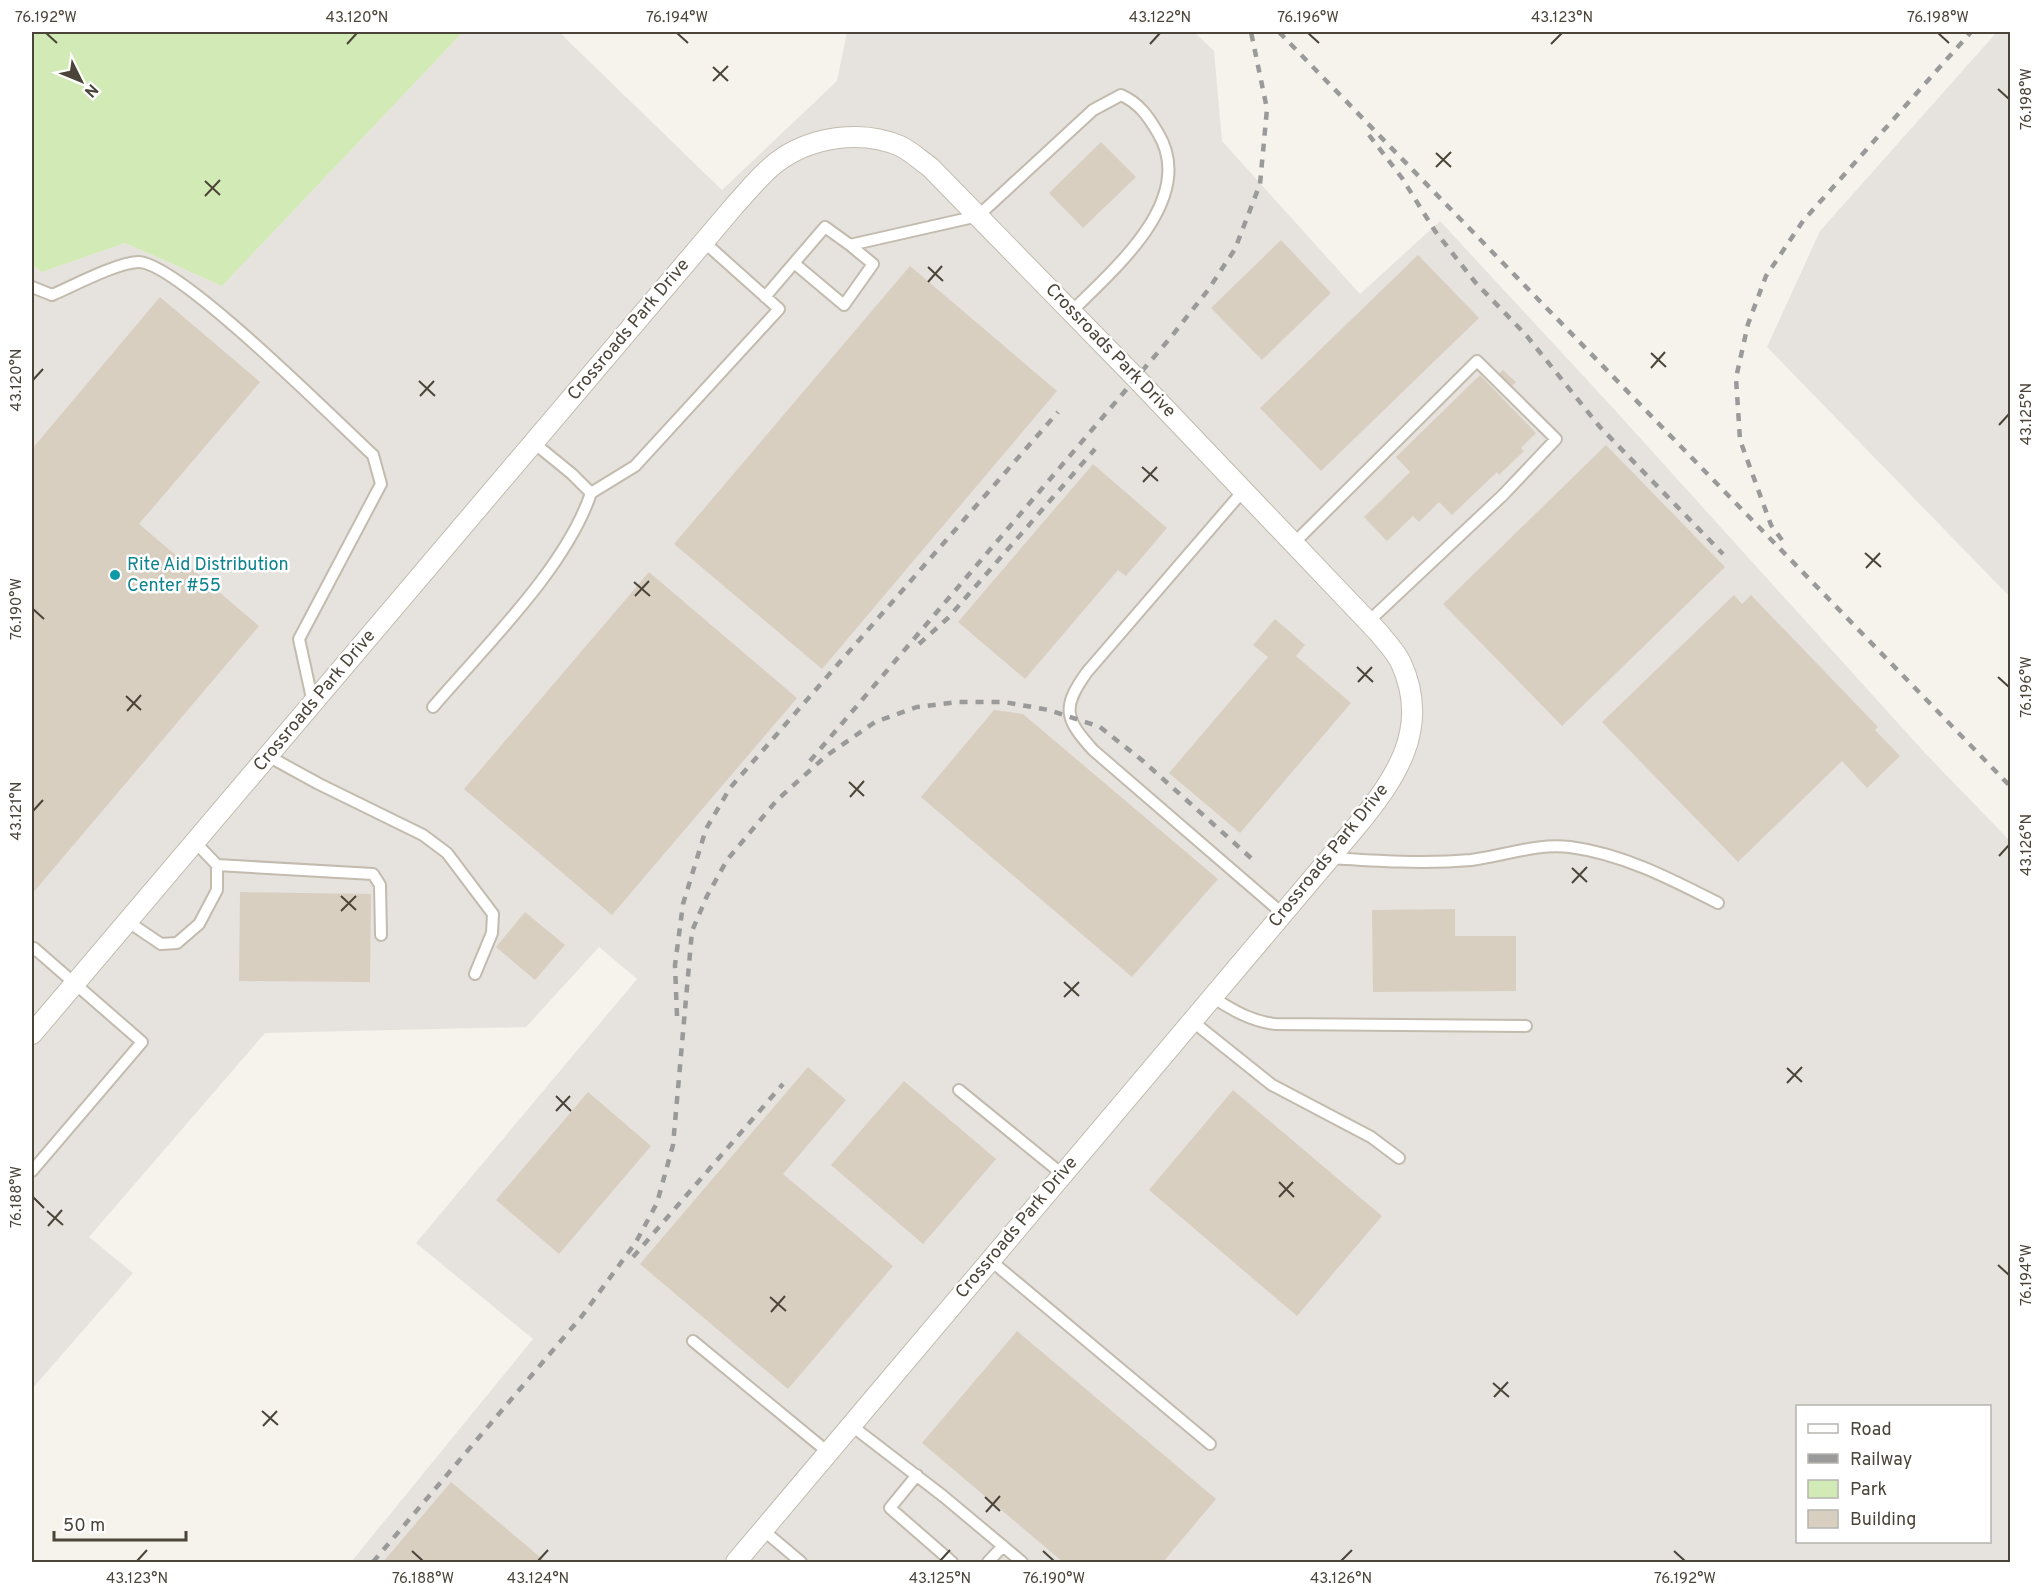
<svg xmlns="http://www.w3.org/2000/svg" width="2042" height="1594" viewBox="0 0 2042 1594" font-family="Overpass,sans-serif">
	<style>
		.industrial { fill: #e6e2dd; fill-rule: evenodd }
		.green { fill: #d2eab5 }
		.building { fill: #d8cfc1 }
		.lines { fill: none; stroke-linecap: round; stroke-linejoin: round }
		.service-casing { stroke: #c2bbae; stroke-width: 14 }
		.minor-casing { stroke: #c2bbae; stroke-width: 22 }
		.service { stroke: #fff; stroke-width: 10 }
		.minor { stroke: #fff; stroke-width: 20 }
		.rail { stroke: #9a9a9a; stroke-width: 4.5; stroke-dasharray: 8 8; stroke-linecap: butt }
		.ticks { fill: none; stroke: #4b4439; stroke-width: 2 }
		.culture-dot { fill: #0f9aa8; stroke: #fff; stroke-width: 2 }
		.labels { text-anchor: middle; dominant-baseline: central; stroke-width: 5; stroke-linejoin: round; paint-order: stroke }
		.street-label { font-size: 18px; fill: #4b4439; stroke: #fff }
		.culture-label { font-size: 18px; fill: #0d838f; stroke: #fff; text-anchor: start }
		.neatline { fill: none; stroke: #4b4439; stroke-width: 2 }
		.ticks-label { font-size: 15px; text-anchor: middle; fill: #4b4439 }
	</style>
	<rect width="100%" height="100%" fill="#f6f3ec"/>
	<!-- industrial -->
	<path class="industrial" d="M463,32H559L722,190L837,81L847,32H1194L1214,51L1222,141L1360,294L1440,221L1613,408L1925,753L2010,841V1562H351L533,1339L416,1243L637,979L599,947L526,1027L265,1033L89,1237L133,1273L32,1389V265L42,272L125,243L222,286ZM1798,1406H1990V1542H1798Z
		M1997,32H2010V597L1767,347L1820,231Z"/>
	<!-- green -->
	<path class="green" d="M32,32H463L222,286L125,243L42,272L32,265Z"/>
	<!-- building -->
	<path class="building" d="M1101,142L1136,177L1083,228L1049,193Z
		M1281,240L1331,293L1262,360L1211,308Z
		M1418,255L1479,318L1321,471L1260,408Z
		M910,266L1057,391L822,669L674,544Z
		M160,297L260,382L139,524L259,626L32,894V449Z
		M1503,370L1516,382L1511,387L1498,375Z
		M1480,375L1536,433L1521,448L1524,451L1499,475L1497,472L1452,515L1439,502L1419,522L1413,516L1387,541L1364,517L1410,472L1396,457Z
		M1606,445L1725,567L1562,726L1443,604Z
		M1093,464L1167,528L1126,576L1118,570L1025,679L958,622Z
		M649,572L797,698L612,915L464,789Z
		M1734,595L1742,604L1751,595L1878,727L1875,730L1900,756L1867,788L1842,761L1738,862L1602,722Z
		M1275,619L1305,645L1296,656L1351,703L1240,833L1169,773L1268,657L1253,645Z
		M994,710L1023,714L1218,879L1132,977L921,797Z
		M240,892L371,894L370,982L239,981Z
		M1455,909V936H1516V991L1373,992L1372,910Z
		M525,912L565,945L535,980L496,947Z
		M808,1067L846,1100L783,1174L893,1266L788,1389L640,1264Z
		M904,1081L996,1159L923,1244L831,1165Z
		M1233,1090L1382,1216L1297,1316L1149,1190Z
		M588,1092L651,1146L559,1254L496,1200Z
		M1017,1331L1216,1499L1163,1562H1063L922,1443Z
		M451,1482L546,1562H383Z"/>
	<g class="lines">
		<defs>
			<path id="service" d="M850,245L873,264L844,305L794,263L825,227L850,245L978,216L1093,110L1121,95C1139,103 1148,116 1158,133C1198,199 1114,269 1071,312
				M32,287L52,295C73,286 116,263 138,262C177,261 336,421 373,455L381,484L299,639L313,703
				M765,297L794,263
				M1243,491L1087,672C1061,708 1065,719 1093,750L1283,914
				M591,493L635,466L779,309L704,242
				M1294,543L1477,361L1556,439L1503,495L1369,621
				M433,707C485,646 566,568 591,493L572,474L534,443
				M268,756L319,784L423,835L447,853L493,914L492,933L475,974
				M195,842L217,865L373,874L380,885L381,935
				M1330,858C1377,861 1424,864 1471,860C1504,856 1536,843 1570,847C1623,854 1671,879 1718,903
				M127,921L161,944L177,943L199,924L217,890V865
				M32,951L34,948L142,1042L32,1171
				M1212,997C1233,1010 1250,1021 1275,1024L1526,1026
				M1192,1021L1272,1085L1371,1137L1399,1158
				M959,1090L1062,1174
				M990,1260L1210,1444
				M693,1341L829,1453
				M852,1426L943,1496L1022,1562
				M917,1475L890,1508L952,1562
				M763,1530L801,1562
				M988,1562L1003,1546"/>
			<path id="minor" d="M32,1034L735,205C748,191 761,174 777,162C810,137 861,129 900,146C911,151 921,161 930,167L1136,378L1379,633C1386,642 1396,652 1401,663C1431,728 1396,778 1356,827L736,1562"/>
		</defs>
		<!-- service casing -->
		<use href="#service" class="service-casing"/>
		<!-- minor casing -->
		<use href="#minor" class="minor-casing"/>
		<!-- service -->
		<use href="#service" class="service"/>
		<!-- minor -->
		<use href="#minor" class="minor"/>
		<!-- rail -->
		<path class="rail" d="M1279,32L2010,786
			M1369,135L1402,178L1435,231L1475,282L1526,335L1600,427L1723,554
			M1782,540L1771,525L1740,440L1736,378L1748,324L1766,276L1803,221L1971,32
			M919,644L948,618L1095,449
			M810,761L1171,337L1208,290L1235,249L1260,184L1267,109L1251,32
			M677,1016L675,965L683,904L706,829L730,788L1058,412
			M633,1257L783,1084
			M373,1562L582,1316L636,1242L657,1203L673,1145L692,931L707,896L727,860L777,800L826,756L875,722L917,707L957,702H1004L1049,710L1100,727L1143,761L1251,858"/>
	</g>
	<!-- ticks -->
	<path class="ticks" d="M46,33L57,43M677,33L688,43M1308,33L1319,43M1938,33L1949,43M347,44L357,33M1150,44L1160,33M1551,44L1562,33M713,67L728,81M713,81L728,66M1998,89L2009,99M1436,153L1451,167M1436,167L1451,152M205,181L220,195M205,196L220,180M928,267L943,281M928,282L942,266M1651,353L1666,367M1651,368L1665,352M33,380L43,369M419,381L435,396M420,396L434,381M1999,425L2009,414M1142,467L1158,481M1143,482L1157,467M1865,553L1881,567M1866,568L1880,553M634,582L650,596M635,596L649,581M33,609L44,619M1357,667L1373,682M1998,677L2009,687M1358,682L1372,667M126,696L141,710M127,711L141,695M849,782L864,796M850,797L864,781M33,811L43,800M1999,856L2009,845M1572,868L1587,882M1572,883L1587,867M341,896L356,910M341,911L356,896M1064,982L1079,996M1064,997L1079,982M1787,1068L1802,1082M1787,1083L1802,1067M556,1096L571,1111M556,1111L570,1096M1279,1182L1294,1197M33,1197L44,1208M1279,1197L1293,1182M47,1211L63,1225M48,1226L62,1210M1998,1265L2009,1275M770,1297L786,1311M771,1312L785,1296M1493,1383L1509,1397M1494,1397L1508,1382M262,1411L278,1425M263,1426L277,1411M985,1497L1000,1511M986,1512L1000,1496M412,1551L423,1561M1043,1551L1054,1561M1674,1551L1685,1561M137,1561L147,1550M538,1561L548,1550M940,1561L950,1550M1341,1561L1352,1550"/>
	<!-- markers -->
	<circle class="culture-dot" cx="115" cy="575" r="6"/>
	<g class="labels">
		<!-- street labels -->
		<g class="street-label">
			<text transform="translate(629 330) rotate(-50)">Crossroads Park Drive</text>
			<text transform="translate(1110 351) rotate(46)">Crossroads Park Drive</text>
			<text transform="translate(315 701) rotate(-50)">Crossroads Park Drive</text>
			<text transform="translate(1329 856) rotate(-51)">Crossroads Park Drive</text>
			<text transform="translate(1017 1228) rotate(-50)">Crossroads Park Drive</text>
		</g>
		<!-- culture labels -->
		<g class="culture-label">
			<text x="127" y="565">Rite Aid Distribution<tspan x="127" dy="21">Center #55</tspan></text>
		</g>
	</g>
	<!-- border -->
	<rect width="2042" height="1594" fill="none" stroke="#ffffff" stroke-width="66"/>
	<!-- legend -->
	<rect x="1796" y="1405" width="195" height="138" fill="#ffffff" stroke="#b7b4b0" stroke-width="1.5"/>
	<rect x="1808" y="1424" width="30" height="9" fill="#ffffff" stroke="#b7b4b0" stroke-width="1.5"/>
	<text x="1850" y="1435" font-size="18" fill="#4b4439">Road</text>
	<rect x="1808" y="1454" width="30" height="9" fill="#9a9a9a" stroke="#b7b4b0" stroke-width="1.5"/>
	<text x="1850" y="1465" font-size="18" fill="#4b4439">Railway</text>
	<rect x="1808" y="1480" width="30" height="18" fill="#d2eab5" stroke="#b7b4b0" stroke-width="1.5"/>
	<text x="1850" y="1495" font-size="18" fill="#4b4439">Park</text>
	<rect x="1808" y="1510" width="30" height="18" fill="#d8cfc1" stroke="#b7b4b0" stroke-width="1.5"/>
	<text x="1850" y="1525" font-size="18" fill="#4b4439">Building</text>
	<!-- north arrow -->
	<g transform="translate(81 81) rotate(133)" stroke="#ffffff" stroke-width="4.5" paint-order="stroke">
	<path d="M0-4.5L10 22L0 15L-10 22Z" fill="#4b4439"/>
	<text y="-9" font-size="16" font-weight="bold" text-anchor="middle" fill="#4b4439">N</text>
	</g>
	<!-- scale -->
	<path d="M54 1531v9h132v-9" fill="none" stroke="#4b4439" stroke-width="3"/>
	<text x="63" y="1531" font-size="18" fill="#4b4439" stroke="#ffffff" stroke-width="4.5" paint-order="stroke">50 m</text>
	<rect x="33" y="33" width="1976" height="1528" class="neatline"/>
	<g class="ticks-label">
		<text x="46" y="22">76.192°W</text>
		<text x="357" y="22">43.120°N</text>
		<text x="677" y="22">76.194°W</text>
		<text x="1160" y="22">43.122°N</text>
		<text x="1308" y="22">76.196°W</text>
		<text x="1562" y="22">43.123°N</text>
		<text x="1938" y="22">76.198°W</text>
		<text transform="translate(2026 99) rotate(-90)" y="5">76.198°W</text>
		<text transform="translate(16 380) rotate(-90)" y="5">43.120°N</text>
		<text transform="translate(2026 414) rotate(-90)" y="5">43.125°N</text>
		<text transform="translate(16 609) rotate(-90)" y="5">76.190°W</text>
		<text transform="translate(2026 687) rotate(-90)" y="5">76.196°W</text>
		<text transform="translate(16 811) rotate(-90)" y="5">43.121°N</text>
		<text transform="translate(2026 845) rotate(-90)" y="5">43.126°N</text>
		<text transform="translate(16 1197) rotate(-90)" y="5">76.188°W</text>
		<text transform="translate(2026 1275) rotate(-90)" y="5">76.194°W</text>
		<text x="137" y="1583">43.123°N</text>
		<text x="423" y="1583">76.188°W</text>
		<text x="538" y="1583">43.124°N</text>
		<text x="940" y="1583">43.125°N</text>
		<text x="1054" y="1583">76.190°W</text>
		<text x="1341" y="1583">43.126°N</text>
		<text x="1685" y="1583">76.192°W</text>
	</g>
</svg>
